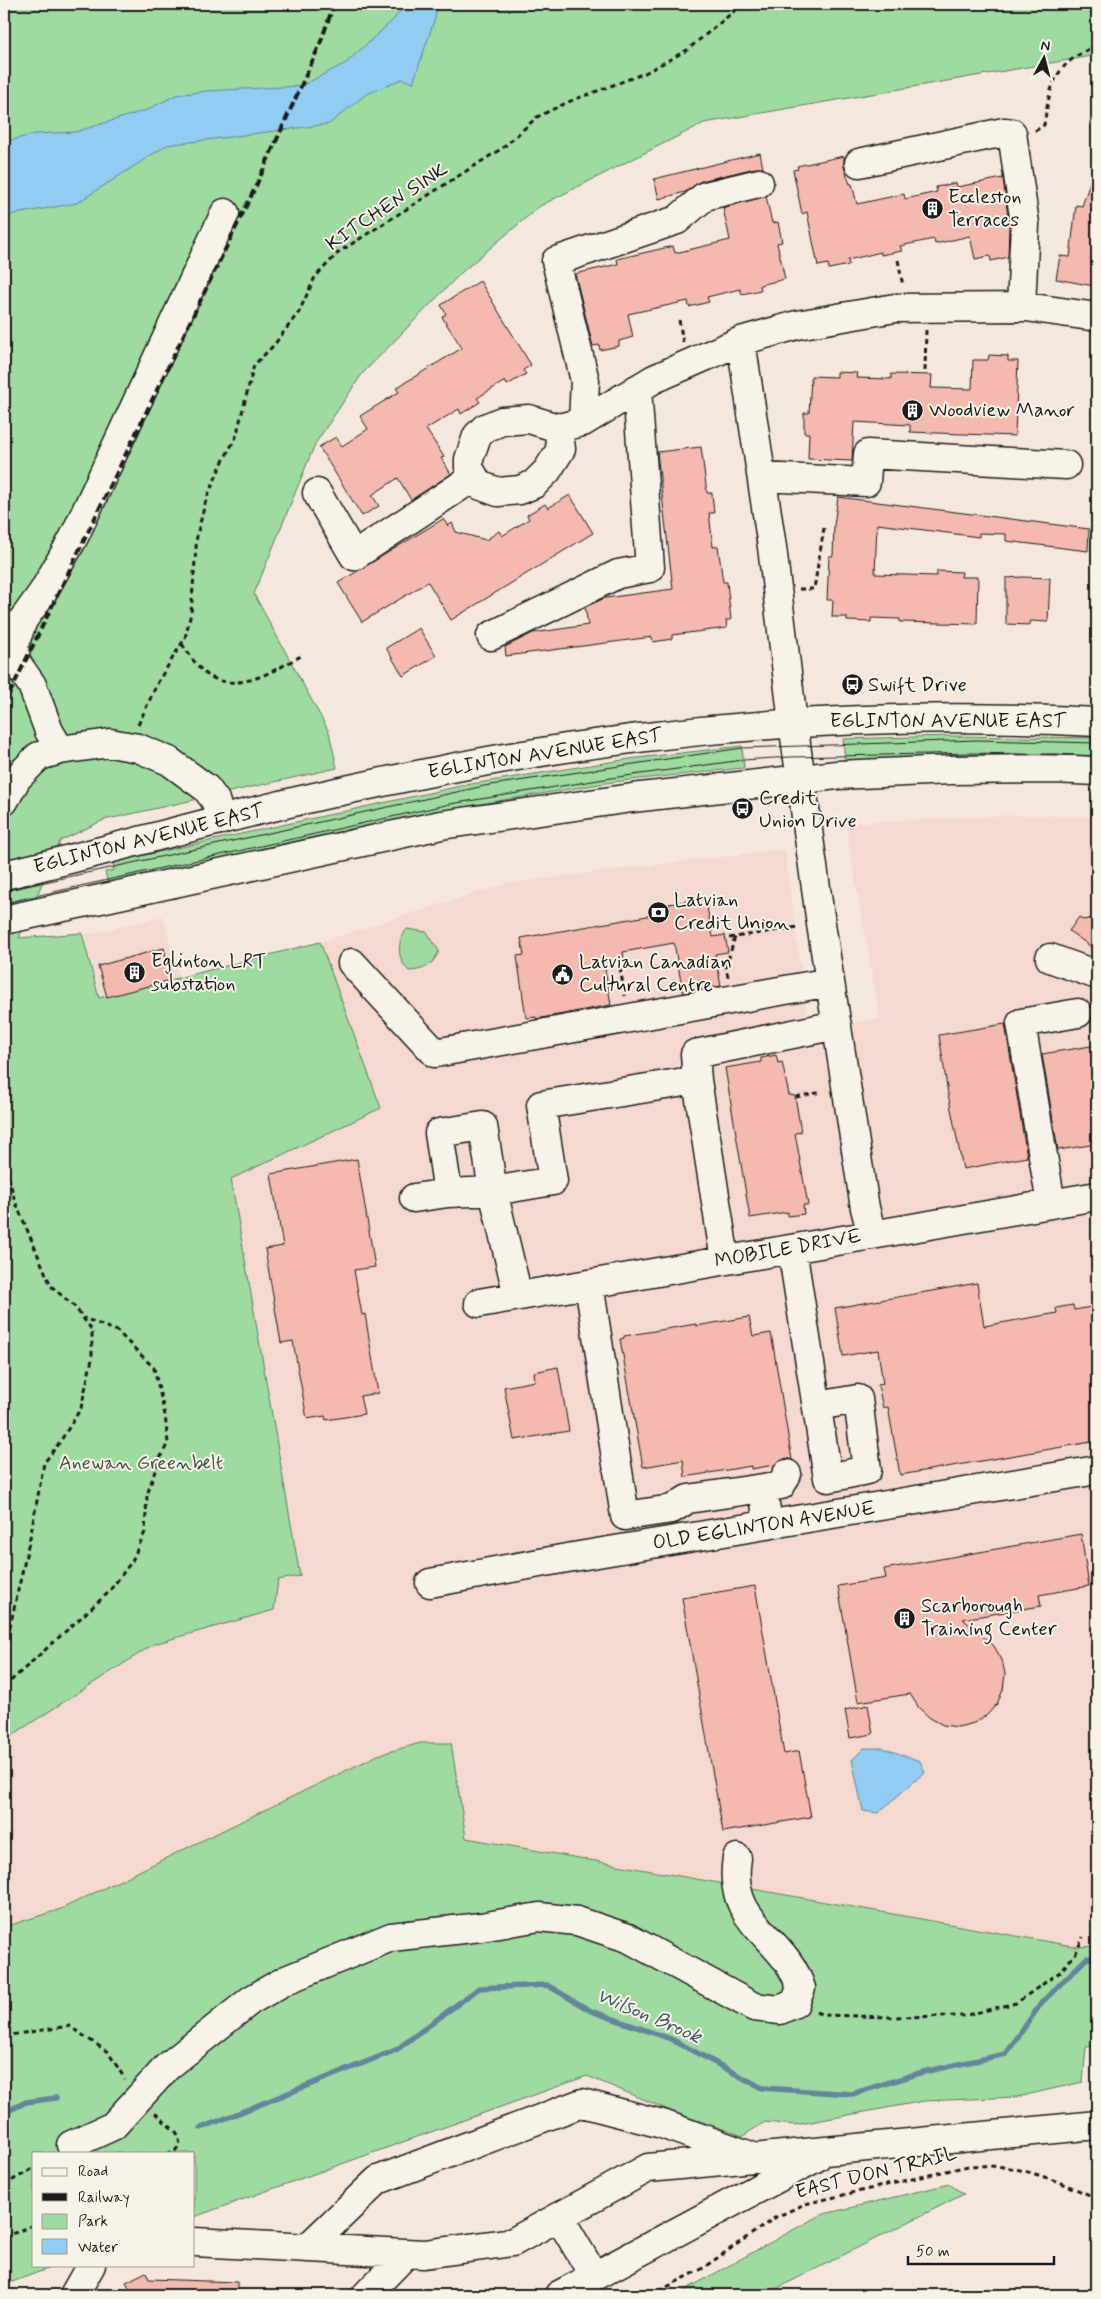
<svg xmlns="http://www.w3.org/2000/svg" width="1101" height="2299" viewBox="0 0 1101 2299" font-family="Mynerve,sans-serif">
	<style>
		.built { fill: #f5d9cf }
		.green { fill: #9fdaa1; stroke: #5e7b5e }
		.water { fill: #91ccf1; stroke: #62869c }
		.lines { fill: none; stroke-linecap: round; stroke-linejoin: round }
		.stream { stroke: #62869c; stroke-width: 5.5 }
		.building { fill: #f4b9af; stroke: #1c1c1c }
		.minor-casing { stroke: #1c1c1c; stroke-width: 31 }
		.major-casing { stroke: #1c1c1c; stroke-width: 31 }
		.path { stroke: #1c1c1c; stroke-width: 3; stroke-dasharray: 5 4; stroke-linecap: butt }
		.minor { stroke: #f7f3e8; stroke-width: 28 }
		.major { stroke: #f7f3e8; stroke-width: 28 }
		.tram { stroke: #1c1c1c; stroke-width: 1 }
		.rail { stroke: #1c1c1c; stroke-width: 4; stroke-dasharray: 8 4; stroke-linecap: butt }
		.labels { text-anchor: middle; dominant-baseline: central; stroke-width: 4; stroke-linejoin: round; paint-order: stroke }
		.poi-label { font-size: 20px; fill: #1c1c1c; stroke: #f7f3e8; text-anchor: start }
		.street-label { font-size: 20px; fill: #1c1c1c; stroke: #f7f3e8 }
		.park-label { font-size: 20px; fill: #435544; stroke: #f7f3e8 }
		.water-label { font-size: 21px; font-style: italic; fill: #455a67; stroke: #f7f3e8 }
	</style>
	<rect width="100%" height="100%" fill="#f6e7dd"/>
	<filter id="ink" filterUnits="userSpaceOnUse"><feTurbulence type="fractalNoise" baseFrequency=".02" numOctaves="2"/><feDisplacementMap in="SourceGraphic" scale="10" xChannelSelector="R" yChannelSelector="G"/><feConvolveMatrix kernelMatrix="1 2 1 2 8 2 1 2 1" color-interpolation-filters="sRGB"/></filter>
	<g filter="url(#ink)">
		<!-- built -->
		<path class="built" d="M1014,815L1097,816V1946L1078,1947L466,1838L450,1743H420L61,1909L4,1927V1743L138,1604L300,1576L231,1179L381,1108L320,942L508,883L785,849L809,1032L880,1018L845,823Z
			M163,916L181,983L102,1003L85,935Z"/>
		<!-- green -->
		<path class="green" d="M4,4H1097V55L704,123L540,206L463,271L362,374L315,444L254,594L329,732L337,768L104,820L60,841L19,938L82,933L99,998L320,942L381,1108L231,1179L300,1576L278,1580L274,1610L154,1644L14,1734L4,1745Z
			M950,736L1097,738V762H845L843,739Z
			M742,746L744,768L612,782L468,806L108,884L105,872L114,870L113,862L465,785L629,759Z
			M407,929L427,932L439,951C432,966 425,970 409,971C397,959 396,943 407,929Z
			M420,1743H451L466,1838L1078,1947L1097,1946V2046L1086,2047L1083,2082L1017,2097L924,2101L795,2125L765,2122L743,2136L674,2112L587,2076L194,2217V2153H34V2265H58L4,2285V1927L61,1909L378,1755Z
			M949,2184L964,2194L764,2295H676L820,2215Z"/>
		<!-- water -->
		<path class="water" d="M406,4H437L435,18L413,83L402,79L365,95L329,124L167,145L77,203L4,216V142L36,134L75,132L147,110L176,95L206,91L301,86L346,63L393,20Z
			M864,1748H883L920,1761L925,1772L878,1813L863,1811L852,1760Z"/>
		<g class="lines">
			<!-- stream -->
			<path class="stream" d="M4,2113L26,2102L56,2098
				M201,2128L396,2050L479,1988L547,1985L591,2011L671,2039L762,2088L852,2094L923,2072L1006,2054L1042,2002L1087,1958L1097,1959"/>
		</g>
		<!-- building -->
		<path class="building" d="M760,153L763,168H755L701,181L685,192L659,199L654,179Z
			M844,156V167L850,184H852L857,204L904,194L905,199L937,192L936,187L956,183L957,187L1003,178L1009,225L1008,257L991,261L990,256L975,259L970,236L935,244L934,239L900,246L902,251L881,255V252L848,260L849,265L829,269L828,264L818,266L807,212L802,214L793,170L798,169L797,166Z
			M1095,168L1097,169V284H1095L1094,286L1056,279L1060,256L1070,257L1076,205L1082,206Z
			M766,196L772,223L778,222L782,242L777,243L785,279L760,285L761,290L742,294L740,289L707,297L709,302L689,307L688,301L628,314L633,337L619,341V346L600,350L599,345L593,346L575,274L618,264L617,259L673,246L675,253L730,240L723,208Z
			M480,281L531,365L523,370L526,374L507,385L505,381L477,398L480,402L461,414L459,409L426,429L444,457L441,458L451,474L411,500L398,478L372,495L379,506L362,516L319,447L336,437L342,446L368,429L360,416L399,392L396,388L462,348L442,317L446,314L441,305Z
			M989,355L1008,356V361H1018L1015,436L910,432V425L854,422L852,461L808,459L809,433H804V413H809L811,376L837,377V372L857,373L856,378L891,379V374L932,375L931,388L972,389L973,360H988Z
			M701,447L707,493H712L714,513H709L713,547L718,546L723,582H727L731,620H726L727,628L672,635V639L653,642L652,637L506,656L505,647L533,633L588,625L585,607L605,598L673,589L657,452Z
			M570,495L593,533L451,620L428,582L362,622L338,583L443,519L448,526L452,523L456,532L486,540L499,531L502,536L529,519L527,515L545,504L548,508Z
			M838,497L1089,529L1088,551L1006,541V534L979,533V537L877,524L875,574L937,576V571L962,572L961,577H978L977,624L900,622V619L871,618V622L847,621V617H832L833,600H827L829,556H833L834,525Z
			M1023,577L1050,578L1048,622L1030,621V625L1006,624V578Z
			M419,628L436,656L403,676L386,648Z
			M705,898L713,937L725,935L728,952L715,954L721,986L683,993L674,943L623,952L624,959L604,962L611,1005L536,1019V1017L526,1018L517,956L524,955L521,938L670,912L669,904Z
			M1079,917L1083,920L1097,917V951L1069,931Z
			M164,948L171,980L107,997L98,966Z
			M1005,1024L1027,1157L963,1169L948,1094L939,1035Z
			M1097,1045V1144L1058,1150L1042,1054Z
			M776,1055L778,1063L782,1062L789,1095L795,1096L801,1132L795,1133L808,1205H803L804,1214L788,1216V1212L750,1218L725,1068L761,1062V1058Z
			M357,1159L375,1267L354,1270L362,1315L365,1314L378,1393L360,1396L364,1414L326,1420L325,1416L307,1419L293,1341L281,1343L265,1249L283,1246L271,1174Z
			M977,1283L984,1326L1057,1313L1056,1308L1073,1305L1074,1310L1097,1306V1441L900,1475L888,1407L883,1408L878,1385L883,1384L878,1350L843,1356L835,1308Z
			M749,1317L753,1336L771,1333L792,1460L786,1458L775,1465L751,1469V1466L685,1477L683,1460L643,1467L620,1339L624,1338V1336L696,1324V1326Z
			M558,1367L569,1431L514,1440L504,1387L535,1381L534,1372Z
			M1081,1534L1089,1586L1039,1595L1041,1606L963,1619L994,1646L1002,1660L1005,1674L1003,1690L997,1704L987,1715L974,1723L958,1727L943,1725L930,1718L919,1708L910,1694L858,1702L838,1586L886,1578L884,1569Z
			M755,1586L784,1754L799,1751L811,1817L723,1832L682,1598Z
			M868,1705L873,1734L850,1738L845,1710Z
			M146,2272L149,2279L237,2282V2295H133L126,2282Z"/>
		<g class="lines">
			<defs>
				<path id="minor" d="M859,163L1004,132L1012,133L1025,224L1021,307
					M741,341L772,547L793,723L821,924L865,1208L872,1235
					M583,422L585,381L556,261L677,220L705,196L759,183
					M558,428L561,449L547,471L534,484L520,490L498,492L479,485L469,468V459L477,436L485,428L502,421L529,419L558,428L583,422L654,379L741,341L797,325L895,308L1026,307L1097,317
					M762,477L866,482L868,454L1066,465
					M317,493L354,556L474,477
					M491,636L618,574L650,568L637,389
					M60,750L49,731L32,685L16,662L14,645L23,620L43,592L74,537L225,213
					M4,801L17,778L39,756L60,750L110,743L138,748L169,761L206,788L215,800L221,820
					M1050,958L1097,975
					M352,963L435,1053L830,982
					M697,1080L695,1054L837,1025
					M448,1193L493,1191L518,1296
					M414,1198L448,1193L439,1133L483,1126L493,1191L553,1181L541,1105L697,1080L725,1260
					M1051,1204L1021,1023L1078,1013
					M792,1249L828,1478L867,1470L858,1399L817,1406
					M589,1284L625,1516L672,1509L688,1499L763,1488L768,1525
					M479,1303L1097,1196
					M763,1488L781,1485L787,1474
					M430,1583L567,1558L1097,1470
					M71,2145L113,2126L167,2067L251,2000L286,1980L391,1937L481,1927L539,1917L577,1921L628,1938L754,2007L780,2010L795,2003L801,1988C784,1934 726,1926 737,1858
					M559,2217L594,2276
					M194,2242L424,2254L513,2242L648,2168L1097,2125
					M307,2248L378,2180L582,2103L662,2124L748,2155
					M74,2295L91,2265
					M366,2295L406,2254
					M559,2295L817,2157"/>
				<path id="major" d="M4,875C76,859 148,838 220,820C290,802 361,786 432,772C650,727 875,710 1097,722
					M4,920L441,825L632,798L837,775L951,770L1053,769L1097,771"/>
			</defs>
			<!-- minor casing -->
			<use href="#minor" class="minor-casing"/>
			<!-- major casing -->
			<use href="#major" class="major-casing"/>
			<!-- path -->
			<path class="path" d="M1035,131L1044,125C1051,81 1054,65 1097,45
				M898,260L903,286
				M679,320L683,342
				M925,371L926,329
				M799,589H814L824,528
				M182,644C189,654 198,669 209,676C240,694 276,669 303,655
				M138,725L158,682L185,638L191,613L197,535L206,500L221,465L236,437L254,365L274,345L299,312L315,277L339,252L504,147L537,117L568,102L645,73L687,50L738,8L747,4
				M729,938L798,927
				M620,968L625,996
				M728,977L726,967L735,937
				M4,1033L7,1062L4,1083
				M4,1090V1110
				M796,1097L822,1092
				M4,1160L15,1201L51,1286L75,1307L92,1330V1359L81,1408L60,1442L44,1463L31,1533L4,1653
				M4,1687L108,1593L132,1561L145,1532L147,1495L158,1462L168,1443L165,1415L154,1368L117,1331L84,1318
				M816,2012L823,2015L889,2017L963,2016L1016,2003L1060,1972L1076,1953L1083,1937
				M4,2036L69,2026L108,2052L125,2079
				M155,2113L177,2133L180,2144L176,2150L169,2153
				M4,2185L34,2168
				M4,2237L34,2225
				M651,2295L700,2270L776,2217L805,2204L968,2166C1019,2163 1051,2179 1097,2198"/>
			<!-- minor -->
			<use href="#minor" class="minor"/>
			<!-- major -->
			<use href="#major" class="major"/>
			<!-- tram -->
			<path class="tram" d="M4,891L484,786L742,748L977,740L1097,743
				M4,903L450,804L611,778L743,760L790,757L973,753L1097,756"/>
			<!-- rail -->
			<path class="rail" d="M4,705L255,188L320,44L334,4"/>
		</g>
	</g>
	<!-- icons -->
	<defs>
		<symbol id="building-disc" viewBox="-11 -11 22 22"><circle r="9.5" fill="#1c1c1c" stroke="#f7f3e8"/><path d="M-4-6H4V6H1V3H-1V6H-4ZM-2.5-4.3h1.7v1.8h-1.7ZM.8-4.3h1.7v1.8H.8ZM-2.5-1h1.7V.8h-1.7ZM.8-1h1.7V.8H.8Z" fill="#fff"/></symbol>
		<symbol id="bus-disc" viewBox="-11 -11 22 22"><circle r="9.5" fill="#1c1c1c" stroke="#f7f3e8"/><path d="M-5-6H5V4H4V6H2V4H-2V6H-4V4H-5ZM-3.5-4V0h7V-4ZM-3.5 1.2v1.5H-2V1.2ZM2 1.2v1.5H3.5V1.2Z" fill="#fff"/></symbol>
		<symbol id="bank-disc" viewBox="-11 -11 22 22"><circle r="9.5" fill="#1c1c1c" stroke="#f7f3e8"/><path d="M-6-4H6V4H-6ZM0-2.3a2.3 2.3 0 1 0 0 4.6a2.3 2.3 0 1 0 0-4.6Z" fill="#fff"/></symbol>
		<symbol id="civic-disc" viewBox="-11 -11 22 22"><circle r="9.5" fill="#1c1c1c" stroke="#f7f3e8"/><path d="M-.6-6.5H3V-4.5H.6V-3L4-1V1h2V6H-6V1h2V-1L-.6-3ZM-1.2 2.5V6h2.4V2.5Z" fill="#fff"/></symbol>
	</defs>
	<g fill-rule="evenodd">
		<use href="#building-disc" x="920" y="196" width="25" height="25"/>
		<use href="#building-disc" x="900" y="398" width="25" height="25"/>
		<use href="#bus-disc" x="840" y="672" width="25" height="25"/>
		<use href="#bus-disc" x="730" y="796" width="25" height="25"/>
		<use href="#bank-disc" x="646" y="900" width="25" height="25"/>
		<use href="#building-disc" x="122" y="960" width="25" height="25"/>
		<use href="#civic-disc" x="550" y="962" width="25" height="25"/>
		<use href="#building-disc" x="892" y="1606" width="25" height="25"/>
	</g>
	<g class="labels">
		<!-- poi labels -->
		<g class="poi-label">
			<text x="948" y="197">Eccleston<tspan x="948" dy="23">Terraces</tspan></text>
			<text x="929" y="410">Woodview Manor</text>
			<text x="868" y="685">Swift Drive</text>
			<text x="759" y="798">Credit<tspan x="759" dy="23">Union Drive</tspan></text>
			<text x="674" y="900">Latvian<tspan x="674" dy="23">Credit Union</tspan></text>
			<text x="151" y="961">Eglinton LRT<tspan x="151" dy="23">substation</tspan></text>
			<text x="579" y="962">Latvian Canadian<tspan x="579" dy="23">Cultural Centre</tspan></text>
			<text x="921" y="1606">Scarborough<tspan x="921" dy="23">Training Center</tspan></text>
		</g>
		<!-- street labels -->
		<g class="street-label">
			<text transform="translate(387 207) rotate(-34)">KITCHEN SINK</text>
			<text x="948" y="721">EGLINTON AVENUE EAST</text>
			<text transform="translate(545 754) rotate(-9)">EGLINTON AVENUE EAST</text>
			<text transform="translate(149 839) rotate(-14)">EGLINTON AVENUE EAST</text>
			<text transform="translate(788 1249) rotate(-10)">MOBILE DRIVE</text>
			<text transform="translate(764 1526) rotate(-9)">OLD EGLINTON AVENUE</text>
			<text transform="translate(876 2173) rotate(-14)">EAST DON TRAIL</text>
		</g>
		<!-- park labels -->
		<g class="park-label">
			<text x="141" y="1463">Anewan Greenbelt</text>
		</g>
		<!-- water labels -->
		<g class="water-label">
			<text transform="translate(649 2016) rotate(23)">Wilson Brook</text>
		</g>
	</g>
	<!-- margin -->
	<rect width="1101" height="2299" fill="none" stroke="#f7f3e8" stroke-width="20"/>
	<rect x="10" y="10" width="1081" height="2279" fill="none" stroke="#1c1c1c" stroke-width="2" filter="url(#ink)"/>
	<!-- legend -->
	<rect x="32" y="2152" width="162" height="115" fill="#f7f3e8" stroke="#9f9d96"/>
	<rect x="42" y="2168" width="25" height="8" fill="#f7f3e8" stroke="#9f9d96"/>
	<text x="78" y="2176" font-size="15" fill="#1c1c1c">Road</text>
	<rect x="42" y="2193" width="25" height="8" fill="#1c1c1c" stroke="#9f9d96"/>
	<text x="78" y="2202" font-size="15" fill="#1c1c1c">Railway</text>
	<rect x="42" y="2214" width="25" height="15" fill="#9fdaa1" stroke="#9f9d96"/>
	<text x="78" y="2226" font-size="15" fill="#1c1c1c">Park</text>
	<rect x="42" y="2239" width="25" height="15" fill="#91ccf1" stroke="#9f9d96"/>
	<text x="78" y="2252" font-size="15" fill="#1c1c1c">Water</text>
	<!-- north arrow -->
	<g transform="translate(1044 58) rotate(7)" stroke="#f7f3e8" stroke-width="4" paint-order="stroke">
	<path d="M0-4L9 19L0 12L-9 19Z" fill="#1c1c1c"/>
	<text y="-8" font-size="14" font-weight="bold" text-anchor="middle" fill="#1c1c1c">N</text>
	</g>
	<!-- scale -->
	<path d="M908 2256v8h146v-8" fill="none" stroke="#1c1c1c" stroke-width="2.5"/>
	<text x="916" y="2256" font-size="15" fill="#1c1c1c" stroke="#f7f3e8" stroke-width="4" paint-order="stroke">50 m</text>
</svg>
